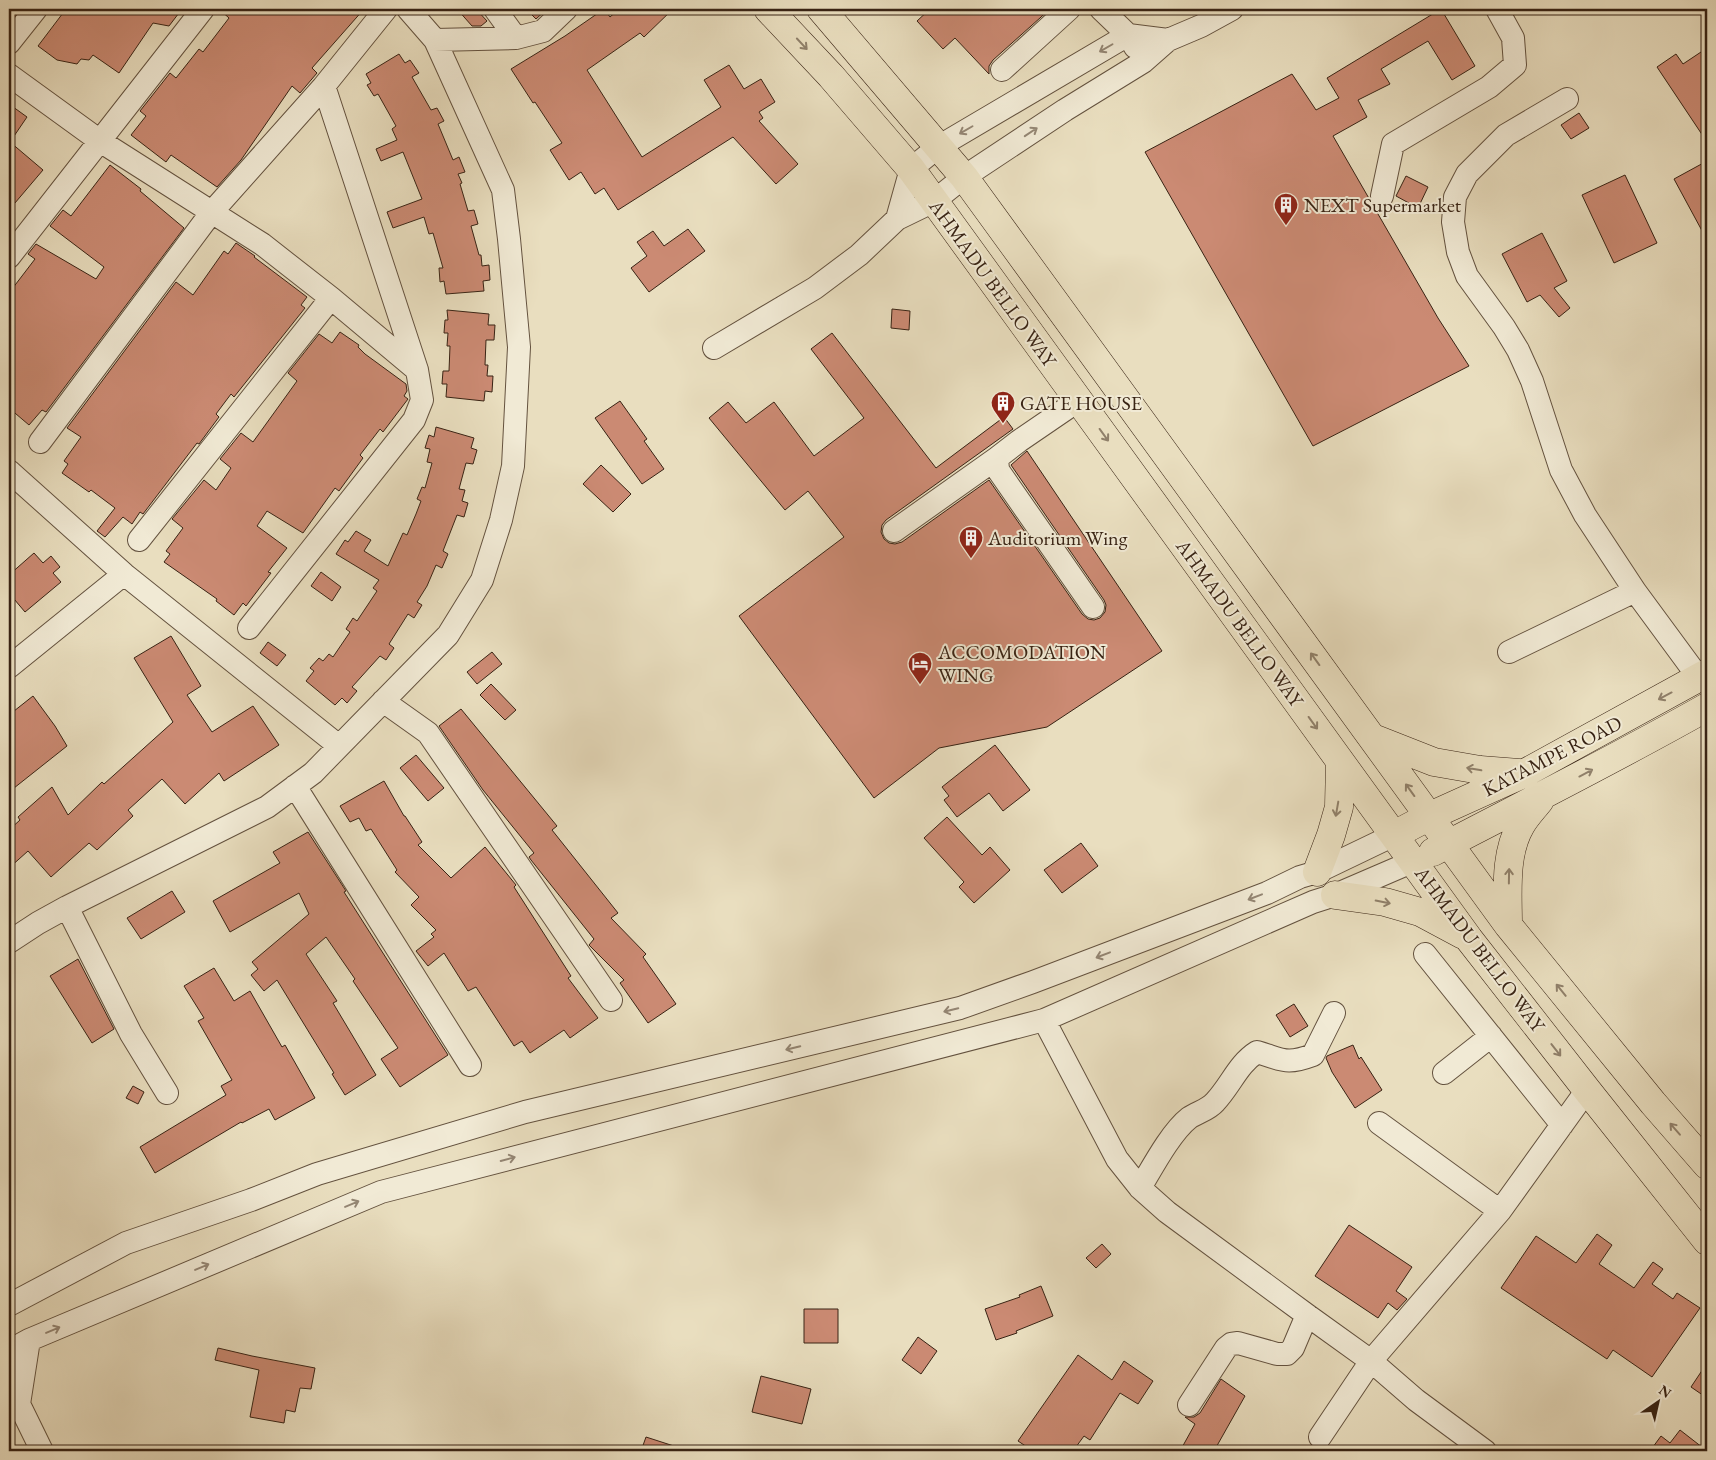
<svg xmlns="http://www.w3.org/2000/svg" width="1716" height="1460" viewBox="0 0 1716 1460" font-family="'EB Garamond',serif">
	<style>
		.building { fill: #cb8a73; stroke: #382314 }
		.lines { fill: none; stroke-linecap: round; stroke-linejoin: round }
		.minor-casing { stroke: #64523f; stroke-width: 24 }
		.major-casing { stroke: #382314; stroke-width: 29 }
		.minor { stroke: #f1ead5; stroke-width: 22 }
		.major { stroke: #e9debf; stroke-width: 28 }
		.oneway { stroke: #90806a }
		.oneway2 { stroke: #948674 }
		.labels { text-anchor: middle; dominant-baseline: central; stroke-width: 4; stroke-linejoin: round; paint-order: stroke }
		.poi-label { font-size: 20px; fill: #382314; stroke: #f1ead5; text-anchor: start }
		.street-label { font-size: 20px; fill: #382314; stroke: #f1ead5 }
	</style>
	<rect width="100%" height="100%" fill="#e9debf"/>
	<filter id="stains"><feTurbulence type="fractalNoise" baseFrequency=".004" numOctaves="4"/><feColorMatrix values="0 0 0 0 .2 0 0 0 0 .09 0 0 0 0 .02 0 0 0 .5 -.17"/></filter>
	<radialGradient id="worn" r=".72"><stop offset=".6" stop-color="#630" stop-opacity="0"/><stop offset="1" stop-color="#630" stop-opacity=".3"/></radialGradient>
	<!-- building -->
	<path class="building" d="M66,9H182L169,26L153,23L119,73L93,55L89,60L81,59L77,64L57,60L38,46Z
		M219,9H364L312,68L317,73L300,93L292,86L241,160L217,187L171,155L166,162L131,135L146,116L140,111L170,73L176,78L199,49L203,52L229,18Z
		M457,9H476L487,21L481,26H472Z
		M526,9H547L536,19Z
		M604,9L610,17L619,9H673L644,37L640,33L587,70L642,157L721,107L704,80L729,65L744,89L761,79L775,102L759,112L763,118L759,121L798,164L776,184L733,137L618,210L604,188L595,194L581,172L569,180L550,150L562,143L535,102L533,103L511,69L565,36Z
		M930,9H1050L993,60L989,66V74L955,38L943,49L917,21Z
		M1441,9L1475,66L1452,80L1428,41L1381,69L1390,84L1358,100L1367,117L1333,136L1438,318L1469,366L1313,446L1145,152L1292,74L1316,110L1339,98L1327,78Z
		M1707,48V142L1657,67L1676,54L1683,64Z
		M399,54L405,63L410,60L419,73L412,77L431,110L437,108L444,121L438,124L453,160L459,157L465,172L458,174L462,183L460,184L468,211L474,210L478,224L471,226L479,255H481L482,266L489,265L490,280L483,281L484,291L446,294L444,281L440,282L439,268H443L433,233L429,234L424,217L393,228L387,212L422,199L403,152L381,161L376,149L397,140L392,129L396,126L378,94L374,96L367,85L371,83L366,74Z
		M9,104L27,117L10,142L43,170L9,210Z
		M1579,113L1589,128L1571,139L1561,125Z
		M1707,161V240L1674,179Z
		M110,165L141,189L140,191L184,228L46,412L42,410L29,425L9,408V293L35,259L28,254L36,244L96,279L104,267L50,226L63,210L71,216Z
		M1625,175L1657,243L1614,263L1582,195Z
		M1406,176L1428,187L1418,208L1396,196Z
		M688,229L705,251L649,292L631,268L647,256L637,242L653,231L664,246Z
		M1542,233L1567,281L1554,288L1570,308L1559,317L1540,295L1527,302L1502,254Z
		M236,243L255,256L254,257L307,297L301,305L305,308L234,397L231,394L216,414L219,417L199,444L197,443L143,514L140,512L132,524L123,517L105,537L97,531L115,508L91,490L89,492L62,473L68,464L64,461L81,437L67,428L176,282L193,295L224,251L228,254Z
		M892,309L910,311L909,330L891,328Z
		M447,310L489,314L488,325H495L494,340H486L485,365H488L487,376H493L492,392L485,391L484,401L446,397L447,384H442L443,371H449L450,346H447L448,333H444L445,320H448Z
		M340,332L359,345L358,347L365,354L406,384L407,391L404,396L408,399L383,432L380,429L360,455L363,458L339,491L335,488L303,533L267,511L257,526L287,548L268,572L271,573L246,606L243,603L234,615L216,601L217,599L164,562L170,554L166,551L183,528L172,519L204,480L216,490L231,468L220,459L241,433L253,442L297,381L288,373L319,334L332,343Z
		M832,333L936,468L1004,417L1013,429L886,520L882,525L881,532L884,539L889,543L895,544L902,542L989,480L1082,614L1088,619L1094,620L1100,618L1105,612L1106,605L1104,600L1011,465L1027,451L1162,651L1047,727L939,748L874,798L739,616L844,537L808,491L785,510L709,418L728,402L746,423L774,402L814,456L864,418L811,349Z
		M620,401L647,439L644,441L664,469L642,484L595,418Z
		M436,427L474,438L471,448L477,450L473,464L466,463L459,489L465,490L462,501L468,503L464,517L457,515L443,551L448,554L442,568L436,565L427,586L417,602L422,605L414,618L408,614L389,644L394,648L386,660L380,656L352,687L357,691L347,703L342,698L335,705L306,681L314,671L310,668L319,658L323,661L329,654L333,657L350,632L346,629L353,618L357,621L377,591L373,588L379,580L336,554L345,540L348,542L356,531L371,540L364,551L388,566L403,533L407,535L416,514L421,501L417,499L422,487L425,488L432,463L427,462L430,449L425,448L429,435L434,437Z
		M601,465L631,494L613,512L583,484Z
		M34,553L43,563L51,556L60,567L53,573L61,582L25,612L9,593V575Z
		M321,572L341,587L332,601L311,586Z
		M171,636L201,686L187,695L212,732L253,706L279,745L224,781L219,773L185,804L162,779L128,810L133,816L97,850L89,843L51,877L28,851L9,868V830L20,820L18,817L52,787L68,815L102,782L104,784L173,722L134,658Z
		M268,642L286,655L277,666L260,653Z
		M492,652L502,664L477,684L467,672Z
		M491,684L516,710L505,720L480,695Z
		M33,696L55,726L67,746L9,792V715Z
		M461,709L557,826L552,830L618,913L611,918L646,954L643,957L676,1004L648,1023L620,983L624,980L589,945L594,939L531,860L529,857L534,853L483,790L439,726Z
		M995,745L1030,790L1003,811L989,793L957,817L944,800L949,796L942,787Z
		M416,755L444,788L428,801L400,768Z
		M384,781L404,816H405L422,842L418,845L451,878L485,847L516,885L514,887L571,976L568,978L598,1018L570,1038L564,1030L530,1053L522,1041L514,1046L476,987L468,991L444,953L428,966L416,951L434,937L431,934L436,930L411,905L419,897L395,872L397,870L371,829L366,831L359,818L350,822L340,806Z
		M947,817L982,855L990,847L1010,870L974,903L959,887L964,882L924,838Z
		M308,832L346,891L344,892L448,1055L400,1087L381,1059L398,1048L353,981L355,979L326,937L306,954L337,1001L333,1003L376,1075L345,1095L332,1074L334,1073L277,980L264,991L251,975L258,969L252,962L309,914L299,893L230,932L213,901L280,863L273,852Z
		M1081,843L1098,866L1062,893L1044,870Z
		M172,891L185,912L141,939L127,918Z
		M78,959L114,1029L92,1043L50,976Z
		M214,968L234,1001L250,991L282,1047L285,1045L315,1098L275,1120L269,1109L242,1123L241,1122L155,1173L140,1147L226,1095L221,1086L232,1080L198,1021L204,1018L184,986Z
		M1294,1004L1308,1026L1290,1037L1276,1015Z
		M1353,1045L1359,1059L1361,1057L1382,1090L1355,1108L1332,1072L1326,1058L1327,1056Z
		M133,1086L144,1092L138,1104L126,1098Z
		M1349,1225L1412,1267L1396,1291L1407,1299L1397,1310L1388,1303L1378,1318L1315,1276Z
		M1597,1234L1612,1245L1599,1264L1634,1288L1653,1262L1663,1269L1652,1284L1673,1299L1677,1293L1700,1308L1652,1377L1613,1350L1607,1359L1501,1288L1536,1236L1576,1263Z
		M1102,1244L1111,1254L1096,1268L1086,1258Z
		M1041,1286L1053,1316L1016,1331L1017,1333L996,1340L985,1309L1020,1297L1019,1295Z
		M804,1309H838V1343H804Z
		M918,1337L937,1351L921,1374L902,1360Z
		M218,1348L252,1356L315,1368L311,1389L300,1388L295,1412L286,1410L284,1423L250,1417L259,1370L215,1360Z
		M1078,1355L1112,1380L1124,1361L1153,1381L1138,1404L1120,1393L1090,1440L1084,1436L1073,1451H1033L1018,1441Z
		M1707,1363V1398L1691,1387Z
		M761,1376L811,1389L802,1424L752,1412Z
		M1221,1379L1245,1396L1214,1451H1180L1195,1424L1185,1417H1194L1200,1413Z
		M1680,1430L1707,1451H1650L1661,1436L1670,1443Z
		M646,1437L680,1448V1451H641Z"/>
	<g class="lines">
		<defs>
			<path id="minor" d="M495,9L516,38
				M1101,9L1128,35L1135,47
				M435,40L516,38L543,31L566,9
				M9,43L36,9
				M1002,70L1069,9
				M9,75L100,141L262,244L331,298L417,370
				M1567,99L1506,135L1467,174L1455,197L1453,222L1458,252L1467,276L1504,327L1518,350L1532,381L1561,470L1585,515L1635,591L1699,678
				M1382,196L1393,144L1489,87L1515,65L1513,38L1497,9
				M897,219L911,169L938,147L1128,35L1168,40
				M9,257L203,9
				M714,348L815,288L859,255L897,219L934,201L964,177L1065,110L1143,62L1168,40L1201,26L1232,9
				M1079,400L1019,441L997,458L998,470L1093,607
				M40,442L211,213L324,86L386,9
				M9,471L124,574L339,746
				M894,531L997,458
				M139,540L331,298
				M249,628L414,420L422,400L417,370L324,86
				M1509,652L1635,591
				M9,667L124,574
				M383,701L428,733L611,1000
				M295,786L470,1065
				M67,907L131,1034L167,1093
				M9,942L38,923L67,907L267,807L313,773L448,635L482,580L501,520L513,466L519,347L509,239L503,190L435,40L408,9
				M1425,954L1562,1125
				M1044,1020L1117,1159L1140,1188L1167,1212L1307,1315L1371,1361L1500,1211L1587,1090
				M1444,1073L1491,1036
				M1379,1123L1500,1211
				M1140,1188C1152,1168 1171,1132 1189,1118C1198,1112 1208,1110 1215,1102C1231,1085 1238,1064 1257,1052C1284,1060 1286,1065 1313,1055L1334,1013
				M9,1305L126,1243L251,1200L317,1174L525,1112L960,1008L1033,982L1267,893L1300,877L1317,872L1394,835
				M29,1340L19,1404L42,1451
				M9,1351L29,1340L381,1192L1044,1020L1313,902L1335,895L1414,861
				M1189,1405L1226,1348L1231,1344L1238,1343L1277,1354H1287L1293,1348L1307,1315
				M1320,1437L1371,1361L1416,1400L1485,1451"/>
			<path id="major" d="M768,9L831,76L911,169L1469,939L1587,1090L1707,1241
				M821,9L964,177L1508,925L1653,1103L1707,1165
				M1373,738L1434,762L1480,770L1519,773
				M1394,835L1430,816L1523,774L1707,673
				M1433,852C1525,804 1617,758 1707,707
				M1317,872L1331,835L1339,807L1340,761
				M1335,895L1385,902L1420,912L1463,935
				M1508,925C1508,892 1504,854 1521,825C1526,816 1534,808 1540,800"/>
		</defs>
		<!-- minor casing -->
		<use href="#minor" class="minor-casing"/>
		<!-- major casing -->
		<use href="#major" class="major-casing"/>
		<!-- minor -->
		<use href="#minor" class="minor"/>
		<!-- major -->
		<use href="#major" class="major"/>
	</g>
	<!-- one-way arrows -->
	<defs><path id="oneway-shaft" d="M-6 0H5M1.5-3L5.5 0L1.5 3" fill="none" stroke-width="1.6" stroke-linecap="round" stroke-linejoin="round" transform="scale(1.25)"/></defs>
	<g class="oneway">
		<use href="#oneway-shaft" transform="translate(802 44) rotate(47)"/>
		<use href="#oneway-shaft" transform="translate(1104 435) rotate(54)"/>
		<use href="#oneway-shaft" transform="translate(1315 659) rotate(-126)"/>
		<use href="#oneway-shaft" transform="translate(1665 696) rotate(152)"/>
		<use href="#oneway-shaft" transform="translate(1313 723) rotate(54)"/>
		<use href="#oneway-shaft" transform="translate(1474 769) rotate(-170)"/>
		<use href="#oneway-shaft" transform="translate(1586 773) rotate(-28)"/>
		<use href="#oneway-shaft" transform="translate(1410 790) rotate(-126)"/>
		<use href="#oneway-shaft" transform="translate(1337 809) rotate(100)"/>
		<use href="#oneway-shaft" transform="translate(1509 876) rotate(-89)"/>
		<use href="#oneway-shaft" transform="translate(1383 902) rotate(11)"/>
		<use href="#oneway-shaft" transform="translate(1561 990) rotate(-129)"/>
		<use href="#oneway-shaft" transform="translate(1556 1050) rotate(52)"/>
		<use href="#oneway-shaft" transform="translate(1675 1129) rotate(-131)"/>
	</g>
	<g class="oneway2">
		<use href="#oneway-shaft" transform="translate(1106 48) rotate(150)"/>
		<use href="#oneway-shaft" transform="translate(966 130) rotate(150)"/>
		<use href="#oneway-shaft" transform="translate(1031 132) rotate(-34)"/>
		<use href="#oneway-shaft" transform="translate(1255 897) rotate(159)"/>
		<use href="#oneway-shaft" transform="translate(1103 955) rotate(159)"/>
		<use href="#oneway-shaft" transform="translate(951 1010) rotate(166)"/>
		<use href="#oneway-shaft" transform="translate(793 1048) rotate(166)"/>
		<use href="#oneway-shaft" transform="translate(508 1159) rotate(-15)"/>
		<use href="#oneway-shaft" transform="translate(352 1204) rotate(-23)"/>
		<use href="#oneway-shaft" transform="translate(202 1267) rotate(-23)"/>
		<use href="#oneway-shaft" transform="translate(53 1330) rotate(-23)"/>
	</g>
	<!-- icons -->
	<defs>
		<symbol id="building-pin" viewBox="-11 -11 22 30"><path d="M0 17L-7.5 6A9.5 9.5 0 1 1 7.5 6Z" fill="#8f2418" stroke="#f1ead5"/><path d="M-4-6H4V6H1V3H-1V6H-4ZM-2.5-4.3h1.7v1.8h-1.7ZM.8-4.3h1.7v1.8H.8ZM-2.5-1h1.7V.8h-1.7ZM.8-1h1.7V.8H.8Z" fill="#fff"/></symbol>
		<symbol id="hotel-pin" viewBox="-11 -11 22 30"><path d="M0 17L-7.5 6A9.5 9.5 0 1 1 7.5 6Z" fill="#8f2418" stroke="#f1ead5"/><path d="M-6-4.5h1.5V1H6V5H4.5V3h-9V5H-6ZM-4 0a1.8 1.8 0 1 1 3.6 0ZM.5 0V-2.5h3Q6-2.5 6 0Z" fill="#fff"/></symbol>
	</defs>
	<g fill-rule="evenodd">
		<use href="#building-pin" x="1272" y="191" width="28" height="38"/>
		<use href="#building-pin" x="989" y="389" width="28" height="38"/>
		<use href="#building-pin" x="957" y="524" width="28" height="38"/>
		<use href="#hotel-pin" x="906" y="650" width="28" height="38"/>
	</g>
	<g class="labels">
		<!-- poi labels -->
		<g class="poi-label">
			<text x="1304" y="205">NEXT Supermarket</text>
			<text x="1020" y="403">GATE HOUSE</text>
			<text x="988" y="538">Auditorium Wing</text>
			<text x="938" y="652">ACCOMODATION<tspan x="938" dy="23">WING</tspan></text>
		</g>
		<!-- street labels -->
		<g class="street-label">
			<text transform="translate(993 283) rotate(54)">AHMADU BELLO WAY</text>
			<text transform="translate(1240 623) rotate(54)">AHMADU BELLO WAY</text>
			<text transform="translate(1552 756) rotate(-27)">KATAMPE ROAD</text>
			<text transform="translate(1480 949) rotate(53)">AHMADU BELLO WAY</text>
		</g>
	</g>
	<!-- margin -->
	<rect width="1716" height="1460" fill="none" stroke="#e9debf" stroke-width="30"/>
	<rect x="10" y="10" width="1696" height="1440" fill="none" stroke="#382314" stroke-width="2.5"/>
	<rect x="15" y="15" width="1686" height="1430" fill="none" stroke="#382314"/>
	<!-- north arrow -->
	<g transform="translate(1658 1402) rotate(34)" stroke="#f1ead5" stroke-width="4" paint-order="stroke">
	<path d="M0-4L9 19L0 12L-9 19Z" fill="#382314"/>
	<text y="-8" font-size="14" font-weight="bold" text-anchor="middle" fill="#382314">N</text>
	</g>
	<rect width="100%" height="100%" filter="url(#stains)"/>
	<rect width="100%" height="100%" fill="url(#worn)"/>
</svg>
